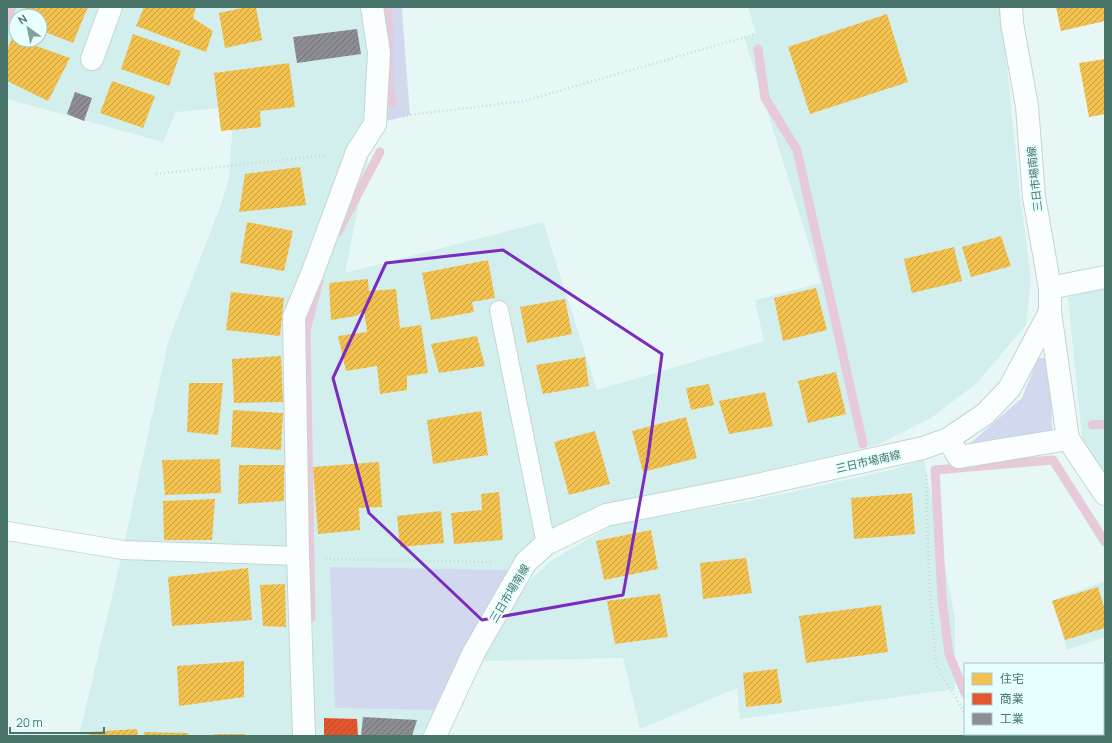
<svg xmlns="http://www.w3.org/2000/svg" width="1112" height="743" viewBox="0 0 1112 743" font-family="Manrope,'Noto Sans JP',sans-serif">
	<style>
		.residential { fill: #d3efed; fill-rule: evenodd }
		.green { fill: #d2d9ef }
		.homes { fill: url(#homes-hatch) }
		.shops { fill: url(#shops-hatch) }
		.industry { fill: url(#industry-hatch) }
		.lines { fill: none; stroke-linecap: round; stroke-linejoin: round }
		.stream { stroke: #e6cad9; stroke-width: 9 }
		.service-casing { stroke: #c5d5d3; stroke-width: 20 }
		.minor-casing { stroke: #c5d5d3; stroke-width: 24 }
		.secondary-casing { stroke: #c3d4d2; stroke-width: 24 }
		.path { stroke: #c9d7d4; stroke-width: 2.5; stroke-dasharray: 1 3; stroke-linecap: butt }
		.service { stroke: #fbfefe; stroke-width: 18 }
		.minor { stroke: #fbfefe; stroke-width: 22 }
		.secondary { stroke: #fbfefe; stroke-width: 22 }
		.marked { fill: none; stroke: #7b2cbf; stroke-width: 3; stroke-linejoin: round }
		.labels { text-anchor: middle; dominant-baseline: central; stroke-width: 4; stroke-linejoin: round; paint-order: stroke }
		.street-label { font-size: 11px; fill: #487469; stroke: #e8ffff }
	</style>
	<defs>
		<pattern id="homes-hatch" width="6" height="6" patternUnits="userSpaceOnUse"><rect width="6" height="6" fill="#f2c14e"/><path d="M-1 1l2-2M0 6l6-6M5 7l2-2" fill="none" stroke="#c6a145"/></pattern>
		<pattern id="shops-hatch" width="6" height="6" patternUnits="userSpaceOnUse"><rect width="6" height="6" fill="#e4572e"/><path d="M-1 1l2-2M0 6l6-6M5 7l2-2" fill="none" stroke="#bb4d2b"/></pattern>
		<pattern id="industry-hatch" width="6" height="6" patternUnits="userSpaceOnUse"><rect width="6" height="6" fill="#8d8d92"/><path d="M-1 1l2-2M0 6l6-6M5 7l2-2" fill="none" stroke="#6f7276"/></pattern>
	</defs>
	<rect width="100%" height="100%" fill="#e7f7f6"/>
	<!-- residential -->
	<path class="residential" d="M7,7H372L375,124L345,273L543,222L597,390L764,341L755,300L821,283L744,37L756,34L748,7H1001L1020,195L1031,280L1026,325L977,383L931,418L880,444L606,508L539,534L469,650L422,736H79L123,550L168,342L220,207L229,179L233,120L221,108L176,112L163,142L7,99ZM16,16H40V40H16Z
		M1105,285V479L1082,438L1068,298Z
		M924,460L955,618V689L740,719L737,688L640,729L623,658L481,661L522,589L549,562L612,525L749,501L891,470Z
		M1105,581V637L1067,650L1053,600Z"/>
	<!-- green -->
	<path class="green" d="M372,7H403L402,11L410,115L375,124Z
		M1038,358H1051L1052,442L967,446L1022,398Z
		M330,567L516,570L441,710L335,708Z"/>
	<!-- homes -->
	<path class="homes" d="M26,7H88L73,43L40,30V16H22Z
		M144,7H196L193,18L213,31L206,52L136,26Z
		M247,7H256L262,40L225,48L219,13Z
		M1056,7H1105V21L1061,31Z
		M887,14L908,82L810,114L788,47Z
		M133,34L181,51L169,86L121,69Z
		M12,38L16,39V40H19L70,58L48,101L7,81V50Z
		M1105,59V114L1089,117L1079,63Z
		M289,63L295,107L260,111L261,127L221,131L214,73Z
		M112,81L155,96L143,128L100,113Z
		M300,167L306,205L239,212L245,174Z
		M247,222L293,231L284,271L240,263Z
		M1001,236L1011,266L971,277L962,247Z
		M954,247L962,281L912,293L904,259Z
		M488,260L495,298L472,302L474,312L431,320L422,273Z
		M368,279L369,291L396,289L400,328L421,325L428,373L407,376V390L380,394L377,366L346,371L338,336L367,332L364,310L356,316L331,320L329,283Z
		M816,288L827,330L783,341L774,298Z
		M231,292L284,298L280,336L226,330Z
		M565,299L572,334L527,343L520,307Z
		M477,336L485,366L439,373L431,344Z
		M281,356L283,402L234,403L232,359Z
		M585,357L589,386L543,394L536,365Z
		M836,372L846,414L808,423L798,381Z
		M189,383H223L218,435L187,432Z
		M709,384L714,405L691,410L686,388Z
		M765,392L773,426L729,434L719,401Z
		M233,410L283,413L281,450L231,447Z
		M481,411L488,455L433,464L427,420Z
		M686,417L697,458L643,472L632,431Z
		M595,431L610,484L569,495L554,442Z
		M220,459L221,493L165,495L162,460Z
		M379,462L382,507L359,508L360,530L318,534L313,467Z
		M239,465H284V501L238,504Z
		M499,492L503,540L454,544L451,513L482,510L481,494Z
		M912,493L915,534L854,539L851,498Z
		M215,499L212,540H164L163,501Z
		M441,511L444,543L400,547L397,516Z
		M651,530L658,569L604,580L596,541Z
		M746,558L752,593L703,599L700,563Z
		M248,568L252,620L172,626L168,577Z
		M285,584L286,627L263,626L260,585Z
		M1098,587L1105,610V628L1065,640L1052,601Z
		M660,594L668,637L615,644L607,601Z
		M881,605L888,652L806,663L799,616Z
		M244,661V697L179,706L177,666Z
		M777,669L782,703L746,707L743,673Z
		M137,729L138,736H89V732Z
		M144,732L188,733V736H144Z
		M214,734H245V736H214Z"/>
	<!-- shops -->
	<path class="shops" d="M324,718L357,719L358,736H324Z"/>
	<!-- industry -->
	<path class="industry" d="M357,29L361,54L297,63L293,37Z
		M75,92L92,98L84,121L67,114Z
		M363,717L417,720L412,736H361Z"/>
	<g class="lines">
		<!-- stream -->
		<path class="stream" d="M388,7V11L389,89L393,104
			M7,20L12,7
			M758,49L765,98L797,150L863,444
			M338,232L380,152
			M1092,425L1105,424
			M311,618L309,493L306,330L319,281
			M965,693L949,654L942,598L935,470L1053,460L1105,542
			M982,734L983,736"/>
		<defs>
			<path id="service" d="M499,310L546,544
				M7,531L123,550L298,556"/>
			<path id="minor" d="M92,59L111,7
				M1050,288L1105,277
				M1050,312L1068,439L1105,494
				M948,439L959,457L1068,439
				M304,736L298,556L294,317L312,274L357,152L375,124L379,53L372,7"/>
			<path id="secondary" d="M435,736L474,652L526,562L546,544L606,515L748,487L923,448L948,439L985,414L1009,389L1050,312V288L1034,197L1027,106L1012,23L1011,7"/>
		</defs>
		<!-- service casing -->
		<use href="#service" class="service-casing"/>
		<!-- minor casing -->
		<use href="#minor" class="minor-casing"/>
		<!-- secondary casing -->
		<use href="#secondary" class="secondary-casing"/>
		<!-- path -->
		<path class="path" d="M403,117L410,115L524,101L756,34
			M156,174L327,155
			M926,475L929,579L936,665L959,703L965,715
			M326,559L493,562
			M974,734L975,736"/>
		<!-- service -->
		<use href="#service" class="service"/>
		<!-- minor -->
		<use href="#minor" class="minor"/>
		<!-- secondary -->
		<use href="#secondary" class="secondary"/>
	</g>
	<!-- marked area -->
	<path class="marked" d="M503,250L662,354L648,457L623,595L482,620L369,513L333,378L386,263Z"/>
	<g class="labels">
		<!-- street labels -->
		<g class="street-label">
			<text transform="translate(1034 179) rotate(-96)">三日市場南線</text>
			<text transform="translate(868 461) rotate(-13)">三日市場南線</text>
			<text transform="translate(509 593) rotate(-59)">三日市場南線</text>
		</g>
	</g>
	<!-- border -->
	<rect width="1112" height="743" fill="none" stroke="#487469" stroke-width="16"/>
	<!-- legend -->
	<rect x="964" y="663" width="140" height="72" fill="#e8ffff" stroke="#a8c7c3"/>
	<rect x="972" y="673" width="20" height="12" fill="#f2c14e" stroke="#a8c7c3"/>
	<text x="1000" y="683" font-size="12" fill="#487469">住宅</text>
	<rect x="972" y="693" width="20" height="12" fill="#e4572e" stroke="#a8c7c3"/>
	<text x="1000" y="703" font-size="12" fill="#487469">商業</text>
	<rect x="972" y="713" width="20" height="12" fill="#8d8d92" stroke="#a8c7c3"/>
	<text x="1000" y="723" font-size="12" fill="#487469">工業</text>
	<!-- north arrow -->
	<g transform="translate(28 28) rotate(327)"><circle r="19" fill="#e8ffff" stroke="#a8c7c3"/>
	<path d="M0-3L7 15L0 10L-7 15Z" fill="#80a29a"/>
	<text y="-6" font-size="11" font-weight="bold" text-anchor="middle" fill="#487469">N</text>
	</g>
	<!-- scale -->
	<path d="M10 727v6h94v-6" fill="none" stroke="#487469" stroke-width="2"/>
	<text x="16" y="727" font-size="12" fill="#487469" stroke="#e8ffff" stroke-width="3" paint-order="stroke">20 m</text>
</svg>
